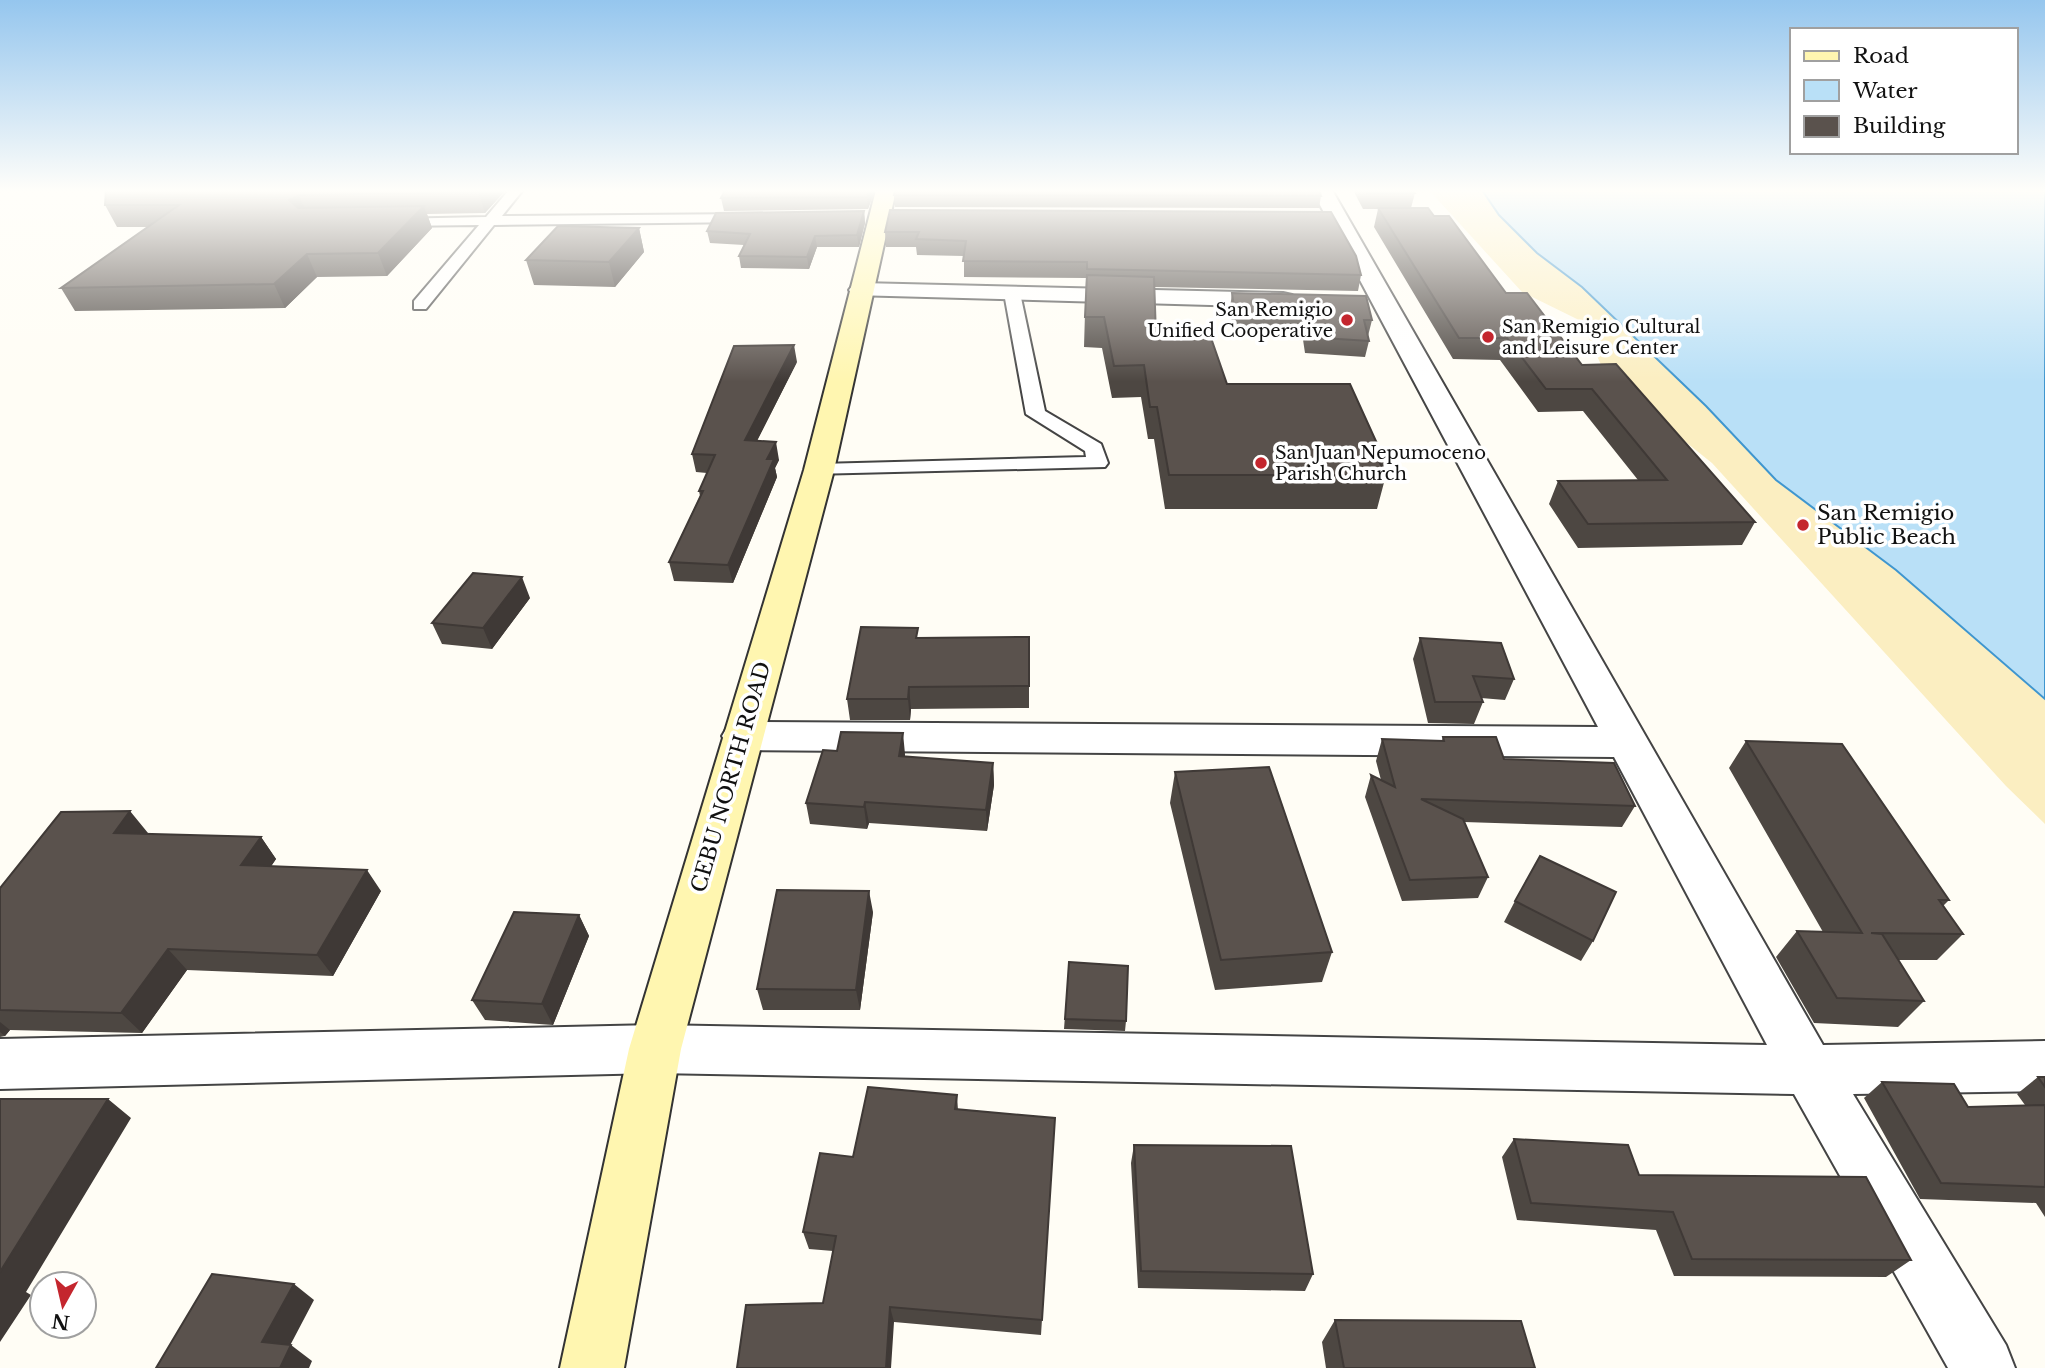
<svg xmlns="http://www.w3.org/2000/svg" width="2045" height="1368" viewBox="0 0 2045 1368" font-family="'Libre Baskerville',serif">
	<style>
		.sand { fill: #fbeec1 }
		.water { fill: #b9e0f7; stroke: #3f96cf; stroke-width: 2 }
		.lines { fill: none; stroke-linecap: round; stroke-linejoin: round }
		.service-casing { stroke: #444; stroke-width: 4 }
		.minor-casing { stroke: #444; stroke-width: 4 }
		.tertiary-casing { stroke: #444; stroke-width: 4 }
		.secondary-casing { stroke: #333; stroke-width: 4 }
		.service { fill: #fff; fill-rule: evenodd }
		.minor { fill: #fff; fill-rule: evenodd }
		.tertiary { fill: #fff; fill-rule: evenodd }
		.secondary { fill: #fff6b0; fill-rule: evenodd }
		.wall { fill: #4d4742 }
		.shaded-wall { fill: #3f3936 }
		.building { fill: #5a524d; stroke: #3f3936; stroke-width: 2 }
		.poi-dot { fill: #c4262e; stroke: #fff; stroke-width: 2.5 }
		.labels { text-anchor: middle; dominant-baseline: central; stroke-width: 7; stroke-linejoin: round; paint-order: stroke }
		.far-poi-label { font-size: 18px; fill: #111; stroke: #fff; text-anchor: start }
		.poi-label { font-size: 21px; fill: #111; stroke: #fff; text-anchor: start }
		.street-label { font-size: 21px; fill: #111; stroke: #fff }
	</style>
	<rect width="100%" height="100%" fill="#fffdf5"/>
	<!-- sand -->
	<path class="sand" d="M1429,190H1482L1499,215L1537,253L1582,287L1706,406L1776,480L1896,570L2045,699V824L2006,786L1712,463L1608,380L1581,321L1522,292Z"/>
	<!-- water -->
	<path class="water" d="M1482,190H2045V699L1896,570L1776,480L1706,406L1582,287L1537,253L1499,215Z"/>
	<g class="lines">
		<defs>
			<path id="service" d="M509,190H523L502,216L749,214L756,218L749,222L494,225L426,309H414V301L479,225L395,226L390,225V219L486,217Z
				M1012,288L1020,293L1045,411L1101,444L1108,463L1105,467L812,474L809,470L819,464L1086,457L1085,451L1026,414L1004,293Z"/>
			<path id="minor" d="M1312,190H1332L1823,1045L2045,1041V1091L1853,1094L2006,1345L2015,1368H1948L1794,1094L655,1073L637,1066L629,1049L637,1032L655,1025L1767,1045L1614,757L742,750L728,746L722,736L728,726L742,722L1598,727Z
				M861,283L1283,293L1292,295L1295,300L1292,305L1283,307L853,295L849,290L853,285Z"/>
			<path id="tertiary" d="M655,1025L673,1032L681,1049L673,1066L655,1073L0,1089V1039Z"/>
			<path id="secondary" d="M876,190H896L834,470L681,1049L624,1368H560L629,1049L804,470Z"/>
		</defs>
		<!-- service casing -->
		<use href="#service" class="service-casing"/>
		<!-- minor casing -->
		<use href="#minor" class="minor-casing"/>
		<!-- tertiary casing -->
		<use href="#tertiary" class="tertiary-casing"/>
		<!-- secondary casing -->
		<use href="#secondary" class="secondary-casing"/>
		<!-- service -->
		<use href="#service" class="service"/>
		<!-- minor -->
		<use href="#minor" class="minor"/>
		<!-- tertiary -->
		<use href="#tertiary" class="tertiary"/>
		<!-- secondary -->
		<use href="#secondary" class="secondary"/>
	</g>
	<!-- wall -->
	<path class="wall" d="M106,190H506L485,213L427,214L432,228L387,276L317,277L285,308L75,311L61,288L148,227H117L105,205Z
		M725,190H875L868,209L724,211L721,198Z
		M1353,190H1413L1415,193L1411,208L1434,216L1506,293L1582,365L1755,522L1742,545L1578,548L1549,504L1558,481L1638,480L1583,411L1538,412L1500,360L1453,359L1374,227L1378,209H1363Z
		M894,195L1321,196L1319,208L895,207Z
		M890,210L1361,275L1358,291L1154,287L1156,336L1227,384L1385,461L1383,469L1386,475L1377,509H1165L1154,439H1148L1141,397L1112,398L1102,348L1084,347L1086,278L964,277V256L917,255L916,247H886L885,232Z
		M864,211L865,223L859,247H817L809,269L741,268L739,256L744,245L710,243L707,231Z
		M639,228L644,252L615,287L534,285L526,260Z
		M1232,293L1372,320L1368,336L1369,341L1365,357L1305,353L1302,333L1233,329L1230,308Z
		M797,362L757,441L779,460L775,468L777,477L733,583L674,581L669,562L700,496L699,491L707,473L696,472L692,454Z
		M530,598L492,649L442,644L432,623Z
		M1029,637V708L911,709L910,720H850L847,699L918,638Z
		M1420,638L1514,679L1505,700L1481,698L1483,702L1474,724L1428,723L1413,659Z
		M1443,737L1504,759L1635,806L1622,827L1464,822L1488,877L1478,898L1402,901L1365,797L1371,775L1381,780L1376,761L1382,739L1442,741Z
		M1746,741L1949,900L1943,906L1963,934L1937,960H1898L1924,1001L1898,1027L1814,1023L1776,957L1797,931L1823,932L1729,768Z
		M905,754V757L993,763L994,785L987,831L869,823L867,829L810,824L806,803Z
		M1175,772L1332,952L1322,982L1215,990L1170,803Z
		M148,833L147,834L261,837L276,859L271,866L381,891L333,976L187,970L142,1033L10,1030L5,1036L0,1037V888Z
		M1515,901L1593,941L1581,961L1504,922Z
		M873,912L860,1010H763L757,989Z
		M579,915L589,936L553,1025L485,1020L472,1000Z
		M1069,962L1126,1021L1125,1031L1064,1029Z
		M2038,1077H2045V1217L2036,1203L1920,1199L1864,1098L1882,1082L1968,1107L2025,1105L2017,1094Z
		M957,1095L958,1110L1055,1118L1041,1335L894,1322L823,1303L833,1251L809,1249L803,1232L853,1157Z
		M1514,1139L1639,1175L1911,1260L1886,1277L1674,1276L1656,1230L1517,1220L1502,1157Z
		M1134,1145L1313,1274L1305,1291L1138,1288L1131,1163Z
		M1335,1320L1535,1368H1326L1322,1342Z"/>
	<!-- shaded-wall -->
	<path class="shaded-wall" d="M479,190H506L485,213L478,192Z
		M869,190H875L868,209L867,197Z
		M299,195L308,216L289,200Z
		M424,206L432,228L387,276L378,253Z
		M864,211L865,223L859,247L857,235Z
		M639,228L644,252L615,287L609,262Z
		M815,236L817,247L809,269L807,257Z
		M307,254L317,277L285,308L274,284Z
		M794,345L797,362L748,458L745,440Z
		M776,442L779,460L775,468L777,477L733,583L728,565L767,459Z
		M522,577L530,598L492,649L483,628Z
		M909,687L911,709L910,720L908,699Z
		M903,733L905,754L902,778L899,756Z
		M993,763L994,785L987,831L986,810Z
		M865,802L869,823L867,829L864,807Z
		M130,811L148,833L133,854L114,833Z
		M261,837L276,859L258,886L241,865Z
		M367,870L381,891L333,976L317,955Z
		M869,891L873,912L860,1010L856,990Z
		M579,915L589,936L553,1025L542,1004Z
		M168,949L187,970L142,1033L121,1013Z
		M0,1022L10,1030L5,1036L0,1032Z
		M108,1099L131,1118L26,1292L31,1295L0,1342V1272Z
		M294,1284L314,1300L284,1357L262,1342Z
		M890,1307L894,1322L891,1368H886Z
		M291,1345L312,1361L309,1368H280Z"/>
	<!-- building -->
	<path class="building" d="M106,190H479L478,192L299,195L289,200L298,208L424,206L378,253L307,254L274,284L61,288L179,205H105Z
		M725,190H869L867,197L721,198Z
		M895,190H1319L1321,196L894,195Z
		M1365,190H1413L1415,193H1367Z
		M1378,208H1428L1434,216H1449L1506,293H1527L1582,365L1616,364L1755,522L1588,524L1558,481L1667,480L1592,389H1546L1507,338H1459Z
		M890,210L1331,212L1356,256L1361,275L1087,269V262L963,261L966,241L916,239L919,232H885Z
		M864,211L857,235L815,236L807,257L739,256L750,234L707,231L716,213Z
		M558,226L639,228L609,262L526,260Z
		M1087,275L1154,277L1156,336L1210,335L1227,384H1350L1385,461H1379L1386,475H1169L1157,407H1150L1144,365L1114,366L1104,317H1085Z
		M1232,293L1366,296L1372,320H1364L1369,341L1307,337L1305,317L1235,314Z
		M794,345L745,440L776,442L767,459H774L728,565L669,562L703,491H699L715,455L692,454L734,346Z
		M473,573L522,577L483,628L432,623Z
		M861,627L918,628L916,638L1029,637V686L909,687L908,699H847Z
		M1420,638L1501,643L1514,679L1473,676L1483,702H1435Z
		M841,732L903,733L899,756L993,763L986,810L865,802L864,807L806,803L823,750L837,751Z
		M1443,737H1496L1504,759L1614,763L1635,806L1421,799L1463,819L1488,877L1410,880L1371,775L1395,787L1382,739L1444,741Z
		M1746,741L1842,744L1949,900H1939L1963,934L1871,933L1882,934L1924,1001L1837,998L1797,931L1862,933Z
		M1269,767L1332,952L1221,960L1175,772Z
		M130,811L114,833L261,837L241,865L367,870L317,955L168,949L121,1013L0,1010V888L61,812Z
		M1540,856L1616,892L1593,941L1515,901Z
		M777,890L869,891L856,990L757,989Z
		M514,912L579,915L542,1004L472,1000Z
		M1069,962L1128,966L1126,1021L1065,1019Z
		M2038,1077H2045V1087Z
		M1882,1082L1954,1084L1968,1107L2045,1105V1187L1941,1183Z
		M868,1087L957,1095L955,1109L1055,1118L1042,1320L890,1307L886,1368H737L746,1305L823,1303L836,1236L803,1232L820,1153L853,1157Z
		M0,1099H108L0,1272Z
		M1514,1139L1628,1145L1639,1175L1866,1177L1911,1260L1692,1259L1673,1212L1531,1203Z
		M1134,1145L1291,1146L1313,1274L1141,1271Z
		M212,1274L294,1284L262,1342L291,1345L280,1368H156Z
		M1335,1320L1521,1321L1535,1368H1344Z"/>
	<!-- sky -->
	<linearGradient id="sky" x2="0" y2="1"><stop stop-color="#95c6ee"/><stop offset="0.5" stop-color="#fffefa"/><stop offset="1" stop-color="#fffefa" stop-opacity="0"/></linearGradient>
	<rect width="2045" height="382" fill="url(#sky)"/>
	<!-- markers -->
	<g class="poi-dot">
		<circle cx="1347" cy="320" r="7"/>
		<circle cx="1488" cy="337" r="7"/>
		<circle cx="1261" cy="463" r="7"/>
		<circle cx="1803" cy="525" r="7"/>
	</g>
	<g class="labels">
		<!-- far-poi labels -->
		<g class="far-poi-label">
			<text x="1333" y="310" text-anchor="end">San Remigio<tspan x="1333" dy="21">Unified Cooperative</tspan></text>
			<text x="1502" y="327">San Remigio Cultural<tspan x="1502" dy="21">and Leisure Center</tspan></text>
			<text x="1275" y="453">San Juan Nepumoceno<tspan x="1275" dy="21">Parish Church</tspan></text>
		</g>
		<!-- poi labels -->
		<g class="poi-label">
			<text x="1817" y="513">San Remigio<tspan x="1817" dy="24">Public Beach</tspan></text>
		</g>
		<!-- street labels -->
		<g class="street-label">
			<text transform="translate(731 777) rotate(-74)">CEBU NORTH ROAD</text>
		</g>
	</g>
	<!-- legend -->
	<rect x="1790" y="28" width="228" height="126" fill="#ffffff" stroke="#a0a0a0" stroke-width="2"/>
	<rect x="1804" y="51" width="35" height="10" fill="#fff6b0" stroke="#a0a0a0" stroke-width="2"/>
	<text x="1853" y="63" font-size="21" fill="#111111">Road</text>
	<rect x="1804" y="80" width="35" height="21" fill="#b9e0f7" stroke="#a0a0a0" stroke-width="2"/>
	<text x="1853" y="98" font-size="21" fill="#111111">Water</text>
	<rect x="1804" y="116" width="35" height="21" fill="#5a524d" stroke="#a0a0a0" stroke-width="2"/>
	<text x="1853" y="133" font-size="21" fill="#111111">Building</text>
	<!-- north arrow -->
	<g transform="translate(63 1305) rotate(188)"><circle r="33" fill="#ffffff" stroke="#a0a0a0" stroke-width="2"/>
	<path d="M0-5L12 26L0 18L-12 26Z" fill="#c4262e"/>
	<text y="-10" font-size="19" font-weight="bold" text-anchor="middle" fill="#111111">N</text>
	</g>
</svg>
